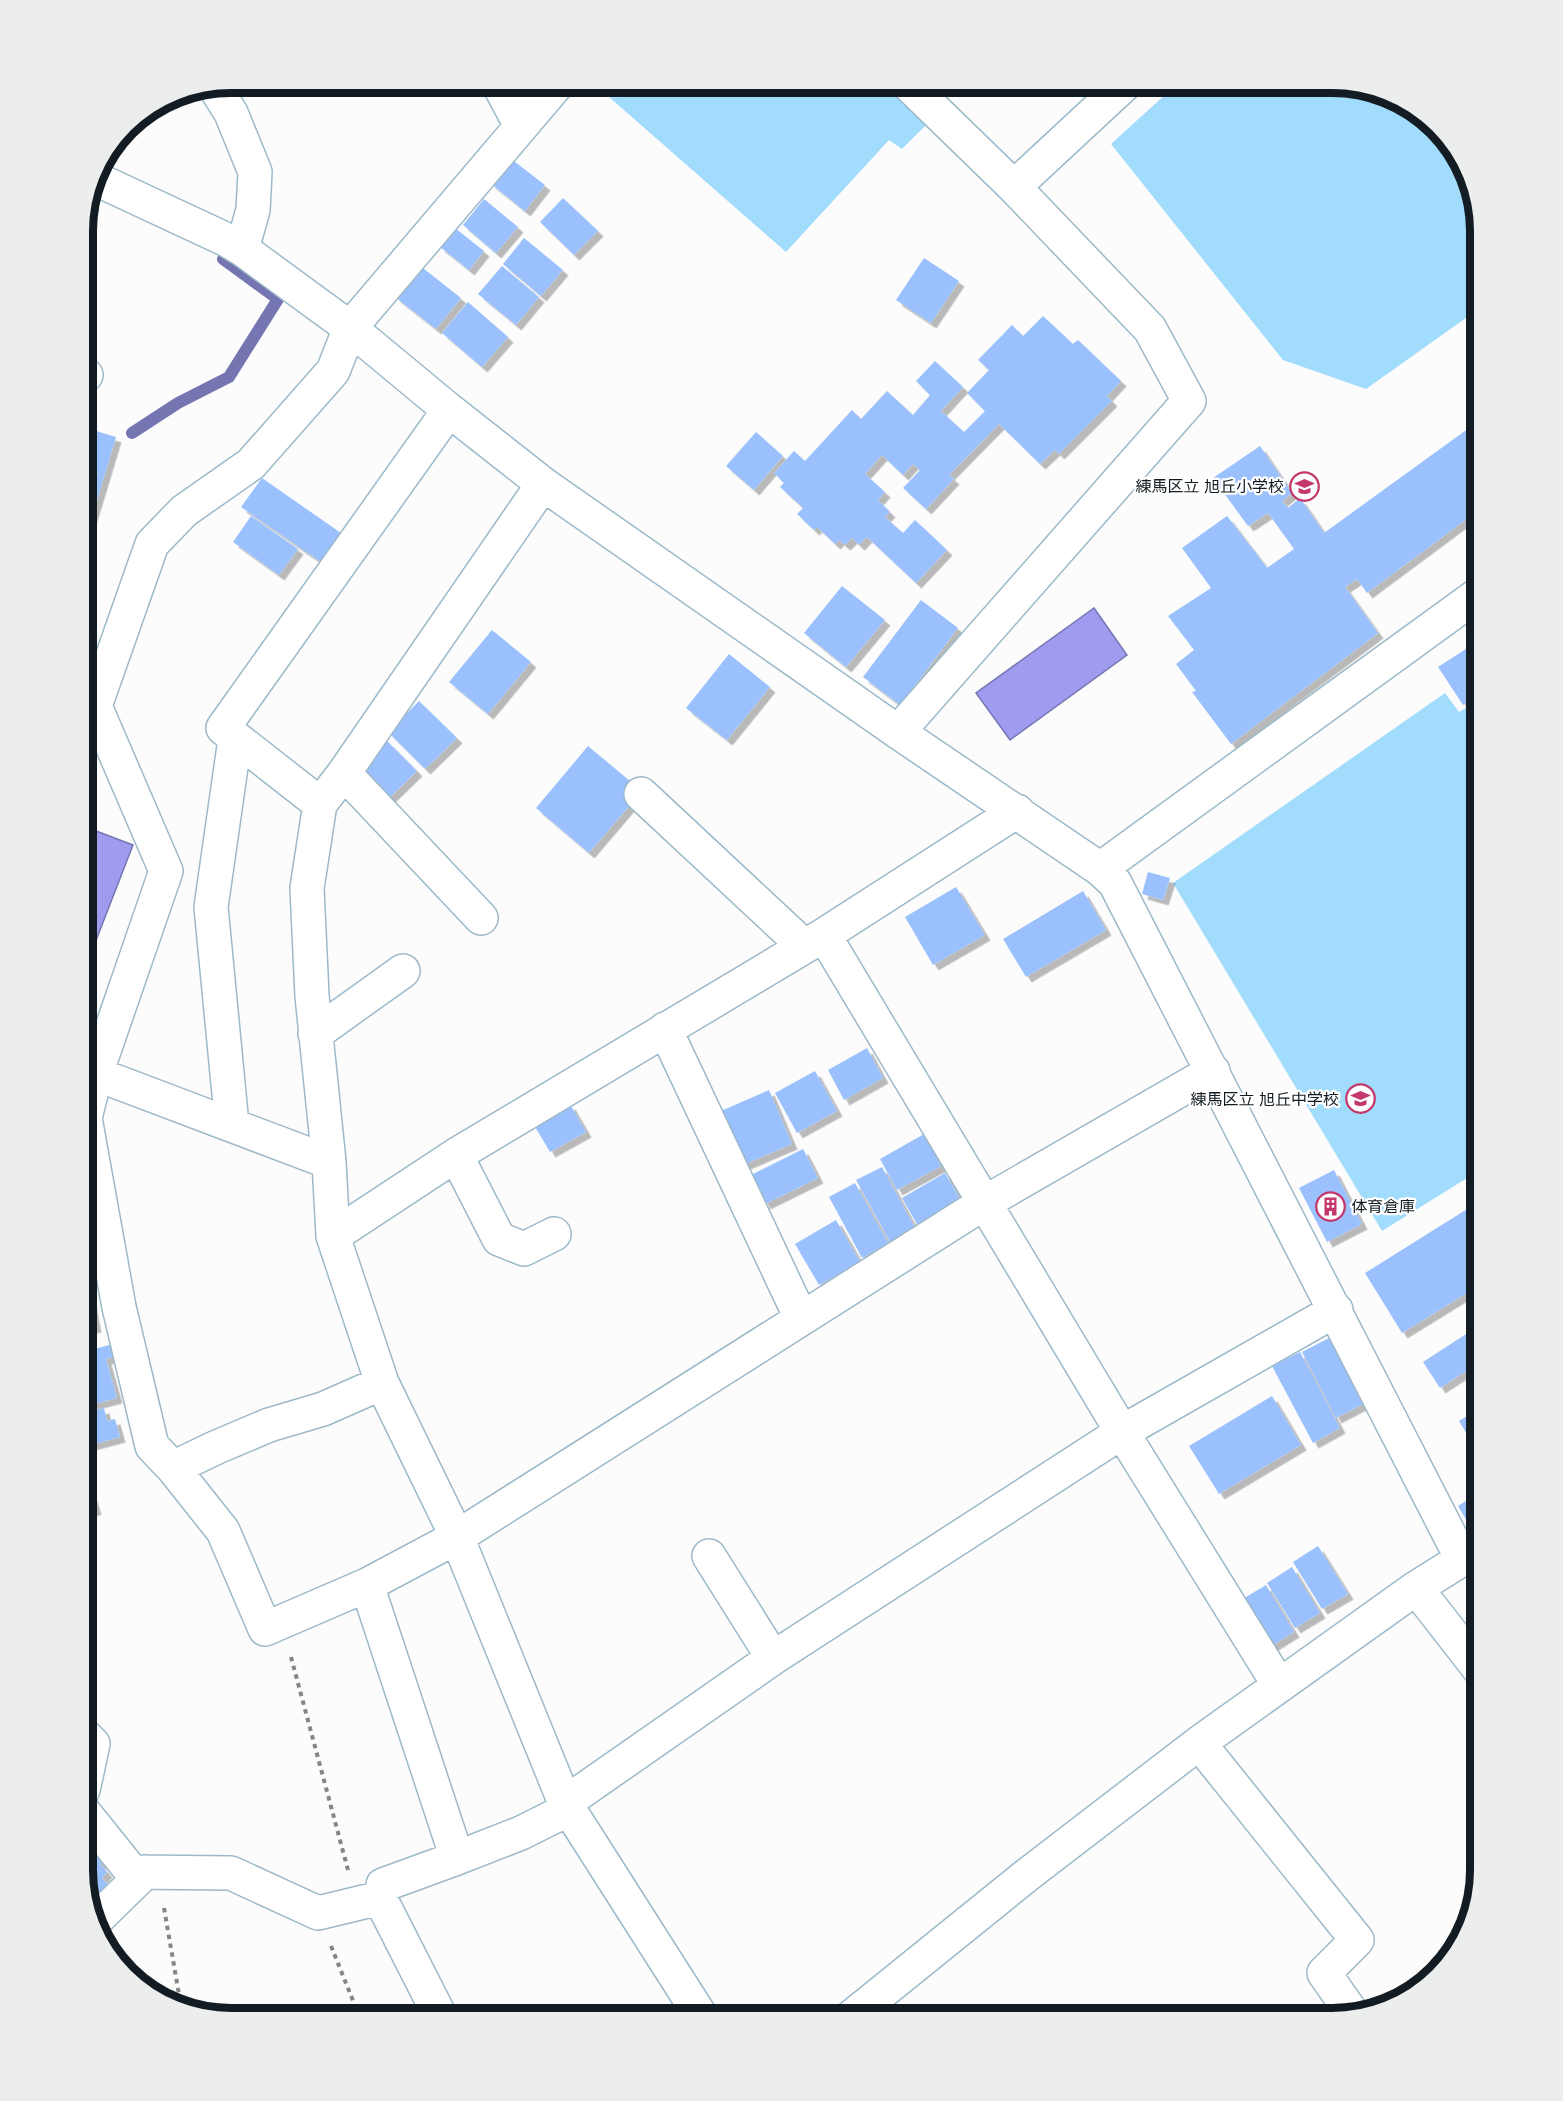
<svg xmlns="http://www.w3.org/2000/svg" width="1563" height="2101" viewBox="0 0 1563 2101" font-family="Inter,'Noto Sans JP',sans-serif">
	<style>
		.green { fill: #a1dcfd }
		.water { fill: #9f9bef; stroke: #7575b2; stroke-width: 1.5 }
		.lines { fill: none; stroke-linecap: round; stroke-linejoin: round }
		.stream { stroke: #7575b2; stroke-width: 12 }
		.building { fill: #9ac1fe; filter: url(#shadow) }
		.minor-casing { stroke: #9db9c9; stroke-width: 36 }
		.path { stroke: #808689; stroke-width: 4; stroke-dasharray: 4.5 4.5; stroke-linecap: butt }
		.minor { stroke: #fff; stroke-width: 33 }
		.labels { text-anchor: middle; dominant-baseline: central; stroke-width: 4.5; stroke-linejoin: round; paint-order: stroke }
		.poi-label { font-size: 16px; fill: #121c22; stroke: #fff; text-anchor: end }
		.rim { fill: none; stroke: #121c22; stroke-width: 8 }
	</style>
	<defs>
		<filter id="shadow"><feDropShadow dx="5.5" dy="5.5" stdDeviation="0" flood-color="#0004"/></filter>
	</defs>
	<rect width="100%" height="100%" fill="#fcfcfc"/>
	<!-- green -->
	<path class="green" d="M593,83H885L927,124L902,149L889,140L786,252Z
		M1178,83H1342L1407,103L1460,156L1480,231V308L1366,389L1283,360L1111,144Z
		M1445,693L1459,712L1480,699V1170L1382,1231L1173,883Z"/>
	<!-- water -->
	<path class="water" d="M1094,608L1127,655L1010,740L976,693Z
		M83,826L133,845L83,974Z"/>
	<g class="lines">
		<!-- stream -->
		<path class="stream" d="M132,433L178,403L229,377L278,299L223,259"/>
	</g>
	<!-- building -->
	<path class="building" d="M510,158L545,185L525,211L490,183Z
		M563,198L598,231L574,255L540,222Z
		M484,199L518,227L496,253L463,225Z
		M455,228L484,251L469,270L439,246Z
		M524,238L563,270L541,296L503,264Z
		M924,258L959,281L931,323L896,300Z
		M419,265L461,298L436,329L394,296Z
		M502,266L539,297L516,325L478,294Z
		M468,302L508,337L482,367L442,333Z
		M1043,316L1073,344L1078,340L1121,381L1107,396L1112,401L1059,454L1055,450L1040,464L999,424L949,475L954,479L926,509L903,488L920,470L913,464L903,475L882,455L865,474L885,492L878,500L890,512L885,517L903,533L915,520L947,550L916,583L867,537L859,545L852,538L845,545L839,540L835,544L817,527L814,530L797,514L803,508L780,487L784,483L774,473L794,451L805,461L852,410L861,419L887,391L913,415L930,395L916,381L935,361L963,387L941,411L964,432L985,411L967,393L989,370L978,360L1012,325L1023,336Z
		M1480,420V509L1367,593L1357,579L1345,587L1378,633L1231,744L1192,692L1196,691L1176,664L1194,650L1168,616L1211,588L1182,548L1227,516L1267,568L1294,549L1268,513L1248,526L1213,478L1260,446L1292,493L1282,501L1288,508L1300,498L1324,533Z
		M83,427L116,437L83,546Z
		M756,432L783,456L754,490L726,466Z
		M262,478L341,533L321,562L241,507Z
		M251,516L298,549L279,575L233,542Z
		M842,586L885,620L846,667L804,633Z
		M921,600L958,628L900,705L863,677Z
		M492,630L531,662L488,714L449,682Z
		M1475,643L1480,651V694L1463,705L1438,667Z
		M729,654L770,687L727,740L686,708Z
		M419,701L457,738L425,769L388,732Z
		M387,741L417,771L386,801L357,772Z
		M588,746L642,791L589,853L536,808Z
		M1148,872L1170,878L1163,900L1142,894Z
		M956,887L985,935L933,965L905,917Z
		M1083,891L1106,930L1026,977L1003,939Z
		M867,1048L883,1078L844,1100L828,1070Z
		M815,1071L837,1111L797,1133L775,1093Z
		M769,1090L792,1144L743,1165L721,1111Z
		M570,1104L586,1132L550,1152L534,1125Z
		M924,1134L941,1166L897,1190L880,1159Z
		M803,1149L818,1178L765,1204L751,1175Z
		M882,1167L915,1228L890,1242L856,1180Z
		M1334,1170L1362,1224L1327,1242L1299,1188Z
		M945,1173L961,1201L918,1226L902,1198Z
		M855,1183L888,1243L862,1258L829,1197Z
		M1480,1201V1285L1402,1333L1365,1273Z
		M836,1220L860,1262L819,1285L795,1244Z
		M83,1275H86L96,1327L83,1330Z
		M1480,1325V1362L1440,1388L1423,1362Z
		M1329,1338L1363,1404L1336,1418L1302,1352Z
		M113,1344L117,1356L106,1359L117,1398L83,1407V1362L90,1360L87,1351Z
		M1300,1352L1340,1428L1313,1443L1272,1366Z
		M1272,1396L1301,1445L1219,1494L1189,1446Z
		M104,1408L107,1421L115,1419L120,1437L83,1447V1413Z
		M1480,1408V1456L1459,1421Z
		M83,1469L96,1509L83,1514Z
		M1474,1496L1480,1506V1515L1468,1523L1458,1506Z
		M1318,1546L1348,1594L1322,1609L1293,1562Z
		M1292,1567L1320,1613L1295,1628L1267,1583Z
		M1266,1585L1294,1632L1270,1647L1241,1600Z
		M83,1841L103,1861L100,1864L107,1872L102,1878L113,1890L92,1906L82,1870Z"/>
	<g class="lines">
		<defs>
			<path id="minor" d="M498,83L521,126
				M558,83L350,328L333,371L251,464L184,511L152,544L95,706L166,871L96,1074L85,1118L119,1307L152,1446L173,1468L223,1531L265,1629L367,1585L457,1537L984,1203L1213,1071
				M214,86L231,113L255,172L253,210L242,249
				M94,178L227,240L242,249L350,328L449,410L543,484L898,732L1100,869L1115,883L1462,1559
				M1014,187L1126,83
				M83,373L86,375
				M543,484L344,773L320,804L307,888L312,996L329,1162L333,1236L382,1383L457,1537L565,1803L702,2018
				M898,732L1189,401L1150,329L1014,187L907,83
				M344,773L481,918
				M641,794L804,946
				M320,804L223,728L449,410
				M1100,869L1480,593
				M824,935L1122,1432L1279,1685
				M665,1029L801,1318
				M315,1034L403,971
				M83,1069L329,1162
				M232,1125L211,907L235,739
				M456,1155L499,1239L524,1249L554,1234
				M333,1236L456,1155L824,935L1017,811
				M173,1468L217,1447L269,1425L323,1409L382,1383
				M709,1556L773,1658
				M367,1585L457,1858L383,1885L380,1898L441,2018
				M1416,1588L1480,1670
				M1199,1743L1357,1940L1324,1973L1352,2013
				M83,1790L93,1744L83,1734
				M565,1803L773,1658L1122,1432L1336,1310
				M83,1811L132,1872L231,1873L318,1913L380,1898
				M457,1858L521,1833L569,1809
				M96,1920L145,1872
				M850,2018L1027,1875L1199,1743L1416,1588L1480,1548"/>
		</defs>
		<!-- minor casing -->
		<use href="#minor" class="minor-casing"/>
		<!-- path -->
		<path class="path" d="M291,1657L348,1870
			M164,1908L181,2006
			M331,1946L360,2018"/>
		<!-- minor -->
		<use href="#minor" class="minor"/>
	</g>
	<!-- icons -->
	<defs>
		<symbol id="school-ring" viewBox="-11 -11 22 22"><circle r="9.5" fill="#fff" stroke="#c4386d" stroke-width="1.5"/><path d="M0-5L7-2L0 1L-7-2ZM-4 1L0 2.5L4 1V4Q0 6-4 4Z" fill="#c4386d"/></symbol>
		<symbol id="building-ring" viewBox="-11 -11 22 22"><circle r="9.5" fill="#fff" stroke="#c4386d" stroke-width="1.5"/><path d="M-4-6H4V6H1V3H-1V6H-4ZM-2.5-4.3h1.7v1.8h-1.7ZM.8-4.3h1.7v1.8H.8ZM-2.5-1h1.7V.8h-1.7ZM.8-1h1.7V.8H.8Z" fill="#c4386d"/></symbol>
	</defs>
	<g fill-rule="evenodd">
		<use href="#school-ring" x="1288" y="470" width="33" height="33"/>
		<use href="#school-ring" x="1344" y="1082" width="33" height="33"/>
		<use href="#building-ring" x="1314" y="1190" width="33" height="33"/>
	</g>
	<g class="labels">
		<!-- poi labels -->
		<g class="poi-label">
			<text x="1284" y="486">練馬区立 旭丘小学校</text>
			<text x="1339" y="1099">練馬区立 旭丘中学校</text>
			<text x="1351" y="1206" text-anchor="start">体育倉庫</text>
		</g>
	</g>
	<!-- crop -->
	<path d="M0 0H1563V2101H0ZM231 93H1332A138 138 0 0 1 1470 231V1870A138 138 0 0 1 1332 2008H231A138 138 0 0 1 93 1870V231A138 138 0 0 1 231 93Z" fill="#eceded" fill-rule="evenodd"/>
	<path class="rim" d="M231 93H1332A138 138 0 0 1 1470 231V1870A138 138 0 0 1 1332 2008H231A138 138 0 0 1 93 1870V231A138 138 0 0 1 231 93Z"/>
</svg>
